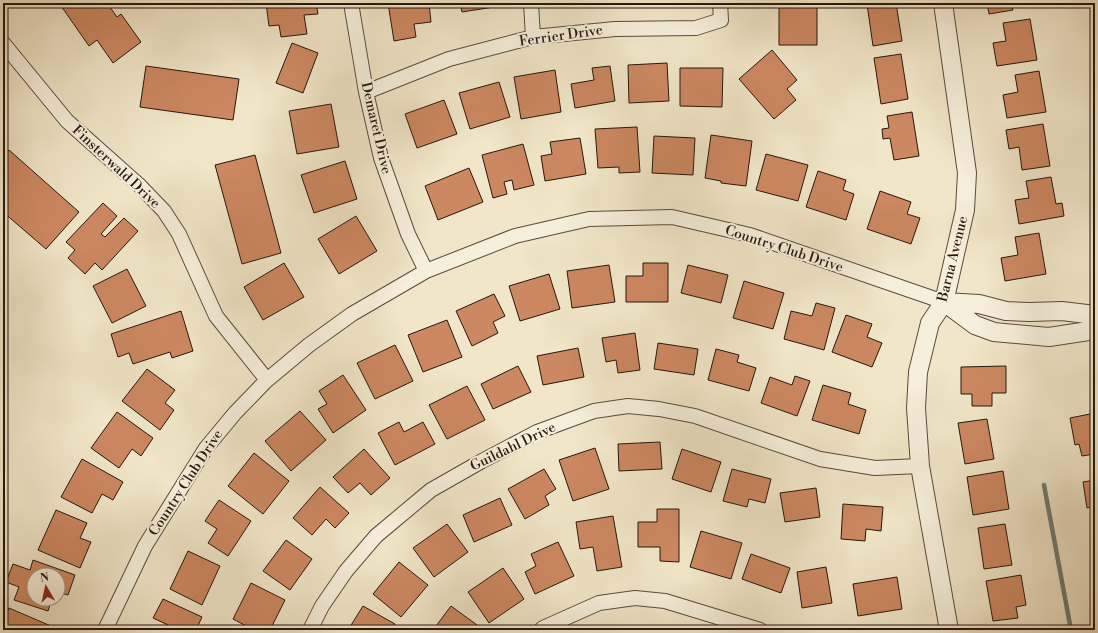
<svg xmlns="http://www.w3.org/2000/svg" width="1098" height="633" viewBox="0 0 1098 633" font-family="'Libre Bodoni',serif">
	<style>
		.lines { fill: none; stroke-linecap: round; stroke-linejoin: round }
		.stream { stroke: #6c7c73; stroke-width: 4.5 }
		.building { fill: #cc8860; stroke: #26170e }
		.minor-casing { stroke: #594b3d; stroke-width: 16 }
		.tertiary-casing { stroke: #594b3d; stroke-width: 20 }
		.minor { stroke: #f6efdc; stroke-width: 14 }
		.tertiary { stroke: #f6efdc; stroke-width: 18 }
		.labels { text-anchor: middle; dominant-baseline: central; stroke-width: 4; stroke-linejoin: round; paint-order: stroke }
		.street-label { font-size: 14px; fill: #26170e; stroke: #f6efdc }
	</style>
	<rect width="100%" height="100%" fill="#f1e6c9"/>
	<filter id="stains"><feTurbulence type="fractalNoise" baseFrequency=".005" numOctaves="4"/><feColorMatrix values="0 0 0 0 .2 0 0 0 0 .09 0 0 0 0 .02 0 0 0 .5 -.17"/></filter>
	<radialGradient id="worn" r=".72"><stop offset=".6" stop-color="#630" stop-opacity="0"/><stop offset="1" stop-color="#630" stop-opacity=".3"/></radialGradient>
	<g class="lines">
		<!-- stream -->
		<path class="stream" d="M1044,485L1071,630"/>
	</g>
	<!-- building -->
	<path class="building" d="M59,3H107L117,17L121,14L141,42L113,63L97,40L89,46Z
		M266,3H316L318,14L304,15L307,34L281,37L279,25L269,26Z
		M388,3H429L431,22L414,24L416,37L394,41Z
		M460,3H493L494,7L462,12Z
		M872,3H896L902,41L873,46L867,4Z
		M987,3H1011L1013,10L989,14Z
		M779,5H817V45H779Z
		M1030,19L1037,60L997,66L993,43L1006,41L1003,23Z
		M292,43L318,53L303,93L276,83Z
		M772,50L797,80L787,89L796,100L774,119L739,79Z
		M901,54L908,99L881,104L874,58Z
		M667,63L669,101L629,103L628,65Z
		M146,66L239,79L233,120L140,107Z
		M610,66L615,101L575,108L571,84L594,80L592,68Z
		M680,68H723L722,107L680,106Z
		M555,70L561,112L521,119L514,77Z
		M1039,71L1046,112L1007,118L1003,95L1018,92L1015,75Z
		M499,82L510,117L470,129L459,93Z
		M444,100L457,134L417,148L405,114Z
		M331,104L339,147L297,154L289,111Z
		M912,112L919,156L894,160L890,138L883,139L882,129L889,128L887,116Z
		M1043,124L1050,166L1022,170L1019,147L1009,149L1006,130Z
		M637,127L640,172L619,173V167L598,168L595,129Z
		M711,135L752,141L746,186L721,183V181L705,178Z
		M654,136L695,138L693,175L652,173Z
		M580,138L586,174L545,181L541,156L552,154L550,142Z
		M523,144L534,185L514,190L512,180L504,182L507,194L493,198L482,155Z
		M9,150L79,212L46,249L3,212V157Z
		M766,154L808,165L798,201L756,190Z
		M255,155L281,253L242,264L215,165Z
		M345,161L357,199L314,213L301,175Z
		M469,168L483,202L438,220L425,186Z
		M818,171L846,180L843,190L854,194L846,220L806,207Z
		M1051,177L1056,204L1062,203L1064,216L1019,224L1015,200L1029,198L1026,181Z
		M880,191L911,202L907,214L920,218L911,244L867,229Z
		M103,203L117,216L101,234L105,237L124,218L138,231L102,270L95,263L85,274L68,258L75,250L66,242Z
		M356,216L377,251L339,274L318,239Z
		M1039,233L1046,274L1005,281L1001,258L1018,255L1015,237Z
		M284,263L304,297L263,320L244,287Z
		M643,263H668V302H626V276H643Z
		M609,265L615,302L572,308L567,271Z
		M688,265L728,275L721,303L681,293Z
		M127,269L146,306L112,323L93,286Z
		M549,274L560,309L520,321L509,286Z
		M744,281L784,293L773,329L733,318Z
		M494,294L505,316L493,322L498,333L472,346L456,311Z
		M816,303L835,308L824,350L784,339L791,311L812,316Z
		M181,311L193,351L172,358L170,352L133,364L129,353L118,357L111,334Z
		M846,315L872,324L867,337L882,343L872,367L832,352Z
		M447,320L462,357L423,372L408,335Z
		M635,333L640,370L618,373L616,360L606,362L602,338Z
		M658,343L698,349L694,375L654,369Z
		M395,345L413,381L375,399L357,363Z
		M578,348L584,377L543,385L537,356Z
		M716,349L739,355L737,362L756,368L749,391L708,380Z
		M518,366L531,392L493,409L481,384Z
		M1006,366V393H992V406H972V394H961V367Z
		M147,369L175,390L165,403L174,410L160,430L122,401Z
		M343,375L366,410L333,433L318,409L327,404L319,391Z
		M795,376L810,381L797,416L761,403L770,377L792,385Z
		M823,385L851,393L848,404L866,410L859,434L812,420Z
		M467,386L485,420L447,439L429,405Z
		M300,411L326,440L291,471L265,441Z
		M117,412L153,438L141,456L132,449L119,468L91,448Z
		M1095,413V454L1082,456L1079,444L1075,445L1070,418Z
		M987,419L994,459L965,464L958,423Z
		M399,422L404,432L423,422L435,444L395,465L378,433Z
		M660,442L662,469L619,471L618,444Z
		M595,448L609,489L573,501L559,460Z
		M364,449L390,478L371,495L360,483L348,493L333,477Z
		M682,449L721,462L711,492L672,479Z
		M254,453L289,481L263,514L228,486Z
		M82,459L123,482L113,500L102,494L92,513L61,497Z
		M544,469L556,489L545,496L549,505L525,519L508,489Z
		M732,469L771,479L765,503L749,499L747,507L723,501Z
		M1003,471L1009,509L973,515L967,477Z
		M1095,480V506L1087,508L1083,482Z
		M320,487L349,513L335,528L326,519L312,535L293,518Z
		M816,488L820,517L785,522L780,493Z
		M500,498L512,525L474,542L463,515Z
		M219,500L251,521L228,556L208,543L217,529L205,521Z
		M843,504L883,507L881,531L866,529L865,541L841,539Z
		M657,509H679V562L660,561V547H638V522H657Z
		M56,510L87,523L80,538L91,542L80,568L38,550Z
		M613,516L622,567L597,571L593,547L580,549L576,522Z
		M447,524L468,552L434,577L413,548Z
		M1005,524L1012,565L984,569L978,528Z
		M701,531L742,543L731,579L690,567Z
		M286,540L312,559L290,590L263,571Z
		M558,542L574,576L535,594L525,572L536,566L531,554Z
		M188,551L220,566L202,605L170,589Z
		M751,554L790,568L781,593L742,579Z
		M33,560L75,575L68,595L58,592V575H34V599H52L48,611L14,600L19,587L6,582L13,564L30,570Z
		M399,562L428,585L401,617L373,594Z
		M826,567L832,603L802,608L797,572Z
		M503,568L524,599L489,623L468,592Z
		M1021,575L1026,605L1016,607L1018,618L993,621L986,581Z
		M897,577L902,609L858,616L853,584Z
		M251,583L285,600L270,630H254L233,619Z
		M163,599L202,617L196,630H166L168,625L153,618Z
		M363,606L395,624L392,630H348Z
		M451,606L484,630H433Z
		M9,608L51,626L50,630H3V623Z"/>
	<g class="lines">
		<defs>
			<path id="minor" d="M351,3L366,92L381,158L408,234L426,271
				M531,3L533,37
				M3,43L67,121L140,186L164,211L179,234L216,316L267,380
				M366,92L449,59L533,37L615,29L696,28L721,20L720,3
				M105,630L145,546L206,448L235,413L267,380L309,345L352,314L426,271L515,236L589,219L672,217L750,235L944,302
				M310,630L322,606L346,571L376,536L431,490L482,461L537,432L594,411L628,406L659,409L695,416L820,459L875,468L920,466
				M541,630L543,628L599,603L635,598L665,601L760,630"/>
			<path id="tertiary" d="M943,3L967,173L965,210L944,302L930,323L918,372L916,408L920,466L949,630
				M944,302L975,325L994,332L1049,337L1095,330
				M944,302L979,304L1006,311L1030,312L1062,311L1095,315"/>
		</defs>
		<!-- minor casing -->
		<use href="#minor" class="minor-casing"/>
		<!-- tertiary casing -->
		<use href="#tertiary" class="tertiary-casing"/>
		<!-- minor -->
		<use href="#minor" class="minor"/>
		<!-- tertiary -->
		<use href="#tertiary" class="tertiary"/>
	</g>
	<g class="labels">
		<!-- street labels -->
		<g class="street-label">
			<text transform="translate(561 36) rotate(-8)">Ferrier Drive</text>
			<text transform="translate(376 128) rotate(77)">Demaret Drive</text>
			<text transform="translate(116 167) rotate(43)">Finsterwald Drive</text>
			<text transform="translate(784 249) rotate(18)">Country Club Drive</text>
			<text transform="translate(953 259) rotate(-76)">Barna Avenue</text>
			<text transform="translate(513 447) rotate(-26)">Guildahl Drive</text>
			<text transform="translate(186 483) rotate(-57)">Country Club Drive</text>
		</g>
	</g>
	<!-- margin -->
	<rect width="1098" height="633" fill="none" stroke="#f1e6c9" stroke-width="16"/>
	<rect x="4" y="4" width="1090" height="625" fill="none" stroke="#26170e" stroke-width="2"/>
	<rect x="8" y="8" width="1082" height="617" fill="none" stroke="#26170e"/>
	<!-- north arrow -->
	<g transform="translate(46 587) rotate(351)"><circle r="19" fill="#f6efdc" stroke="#a3998a"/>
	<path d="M0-3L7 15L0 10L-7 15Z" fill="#8f2418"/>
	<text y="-6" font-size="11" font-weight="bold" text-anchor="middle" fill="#26170e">N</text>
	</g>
	<rect width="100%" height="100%" filter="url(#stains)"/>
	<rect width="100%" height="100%" fill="url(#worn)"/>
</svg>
